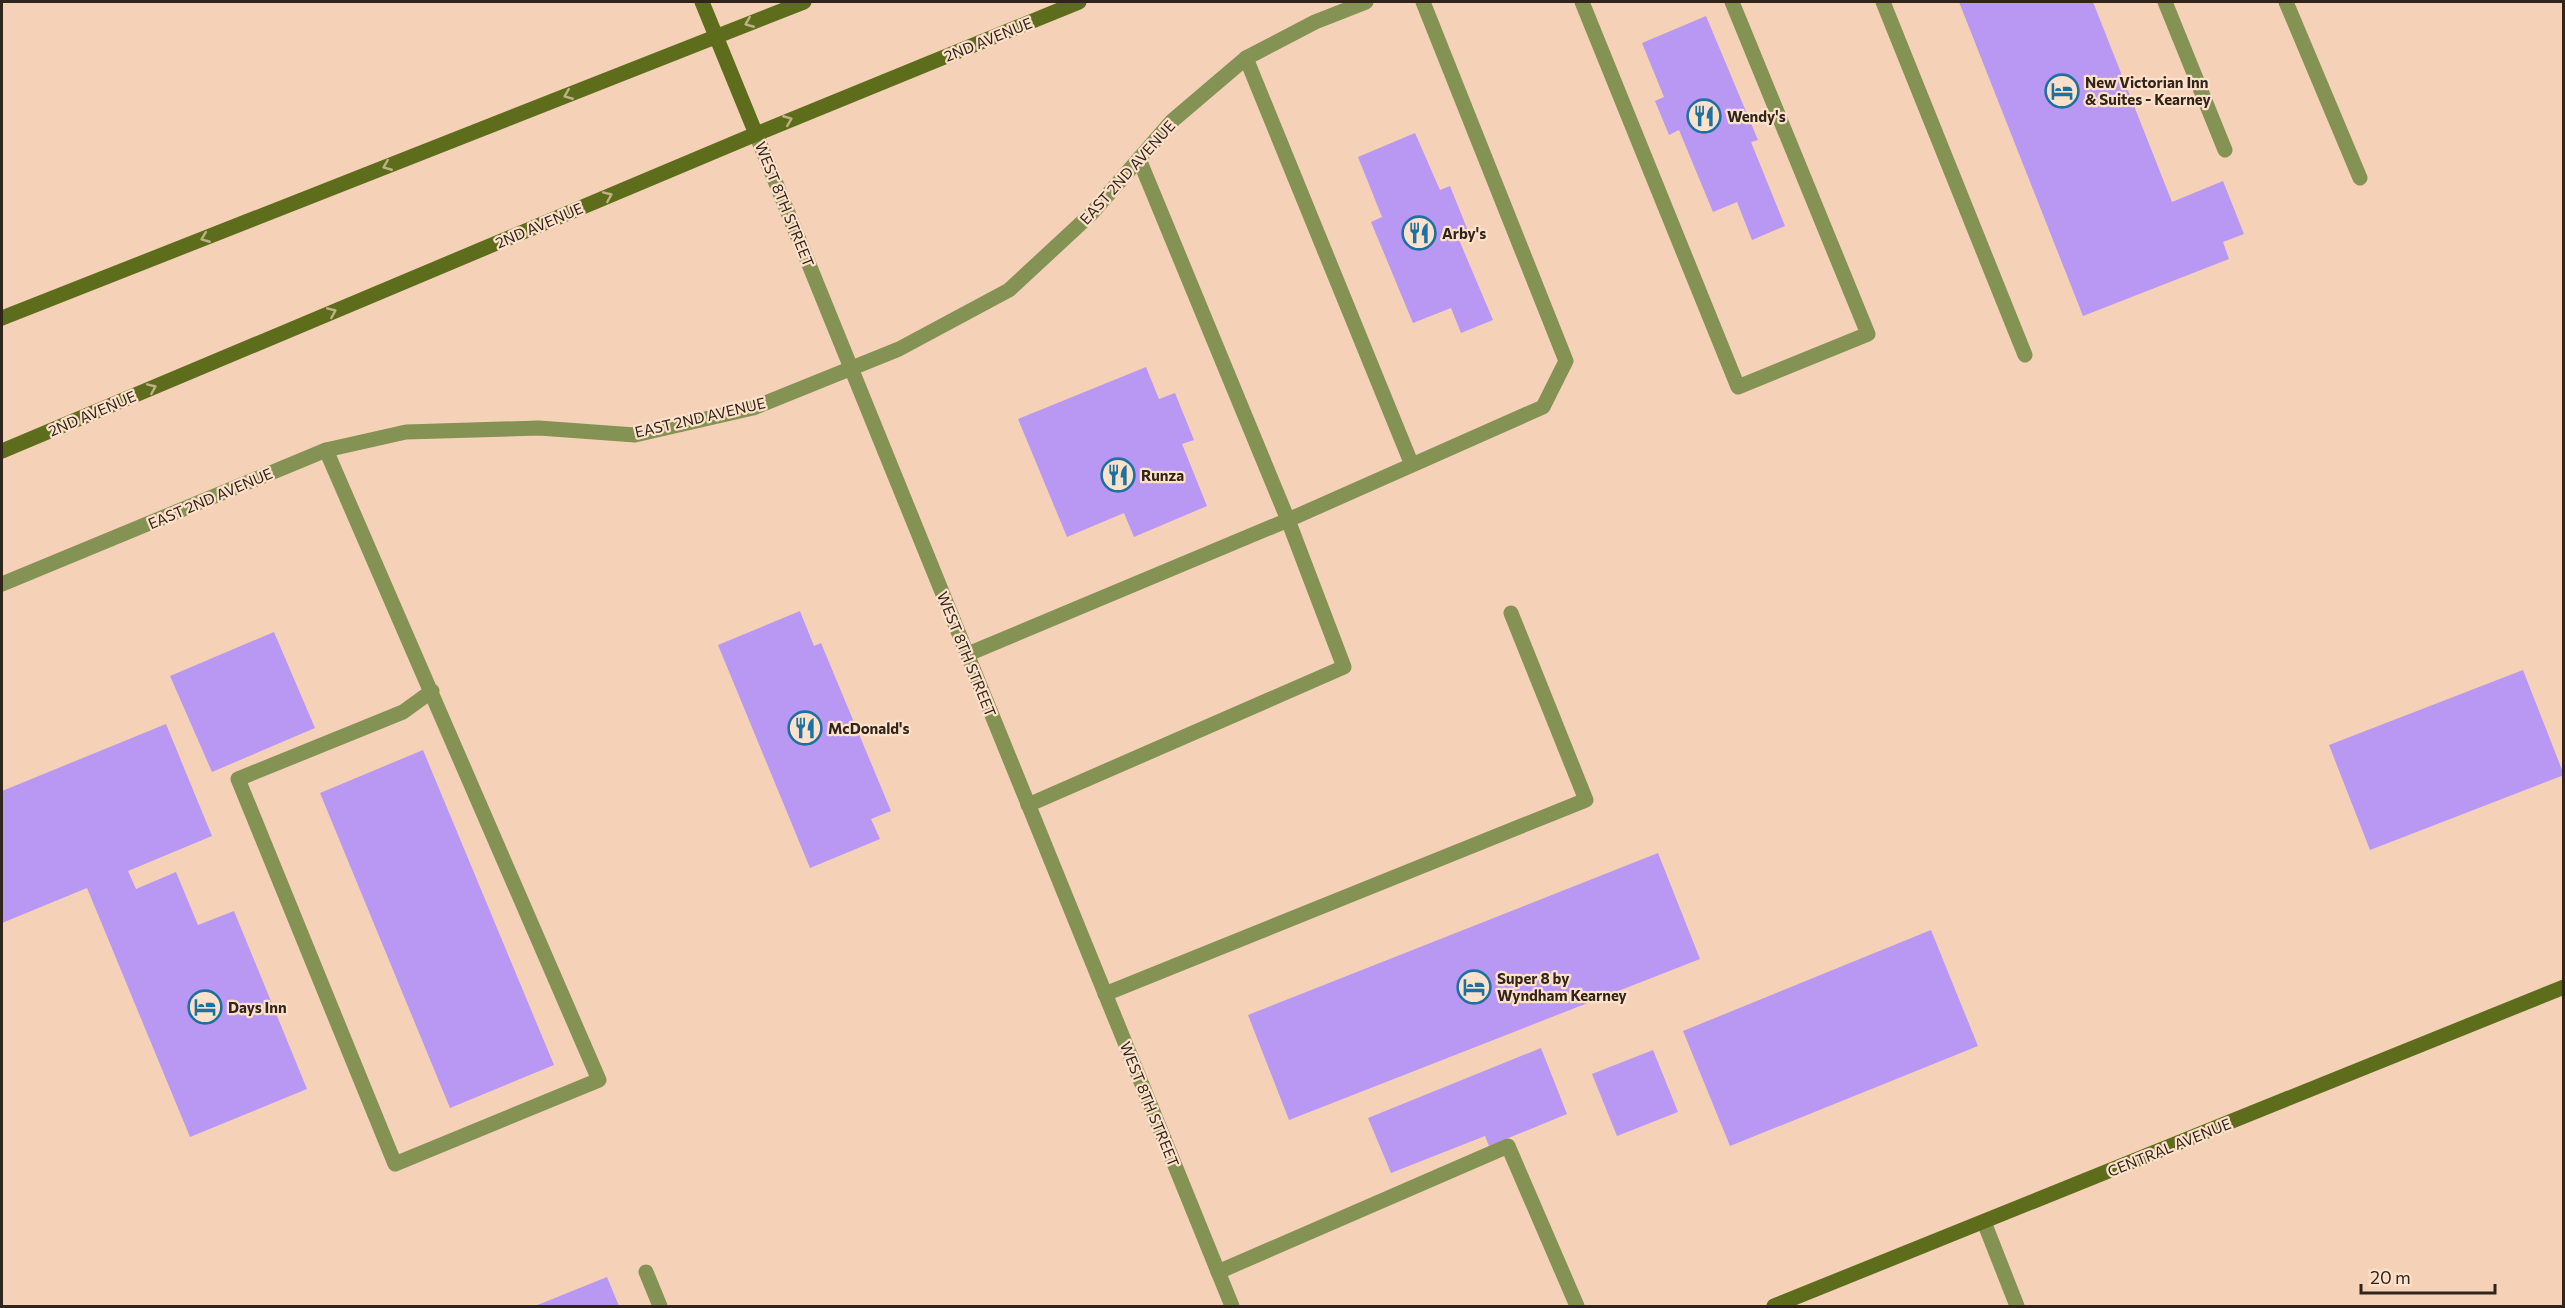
<svg xmlns="http://www.w3.org/2000/svg" width="2565" height="1308" viewBox="0 0 2565 1308" font-family="Commissioner,sans-serif">
	<style>
		.building { fill: #b898f3 }
		.lines { fill: none; stroke-linecap: round; stroke-linejoin: round }
		.lane { stroke: #849254; stroke-width: 15 }
		.street { stroke: #849254; stroke-width: 15 }
		.secondary { stroke: #5e6d1c; stroke-width: 15 }
		.oneway { stroke: #bdb385 }
		.labels { text-anchor: middle; dominant-baseline: central; stroke-width: 4.5; stroke-linejoin: round; paint-order: stroke }
		.street-label { font-size: 15px; fill: #31241a; stroke: #fde1cb }
		.poi-label { font-size: 15px; font-weight: bold; fill: #31241a; stroke: #fde1cb; text-anchor: start }
	</style>
	<rect width="100%" height="100%" fill="#f5d2b7"/>
	<!-- building -->
	<path class="building" d="M1959,2H2093L2172,202L2223,181L2244,234L2223,242L2229,259L2083,316Z
		M1706,16L1758,140L1751,142L1785,226L1752,240L1737,202L1713,212L1679,130L1669,135L1655,101L1664,97L1642,43Z
		M1415,133L1440,190L1450,186L1468,231L1457,235L1493,320L1461,333L1451,308L1413,323L1371,222L1382,217L1358,157Z
		M1146,367L1159,399L1175,393L1194,440L1182,444L1207,506L1134,537L1124,513L1067,537L1018,419Z
		M800,611L814,646L821,643L891,811L871,819L880,839L810,868L718,645Z
		M274,632L315,728L212,772L170,676Z
		M2523,670L2564,775L2370,850L2329,745Z
		M166,724L212,836L128,871L136,889L176,872L198,925L234,911L307,1089L190,1137L87,888L2,923V791Z
		M423,750L554,1065L450,1108L320,793Z
		M1658,853L1700,959L1289,1120L1248,1015Z
		M1931,930L1978,1046L1730,1146L1683,1031Z
		M1541,1048L1567,1114L1489,1146L1485,1136L1391,1173L1368,1118Z
		M1653,1050L1678,1112L1617,1136L1592,1074Z
		M607,1277L619,1306H535Z"/>
	<g class="lines">
		<!-- lane -->
		<path class="lane" d="M1582,2L1738,387L1868,334L1732,2
			M1883,2L2025,355
			M2165,2L2225,150
			M2286,2L2360,178
			M1246,58L1412,465
			M326,450L599,1080L395,1164L238,779L403,712L432,691
			M968,654L1288,520L1543,407L1566,361L1423,2
			M1028,805L1344,667L1288,520L1139,159
			M1105,994L1586,800L1511,613
			M1984,1222L2017,1306
			M646,1272L660,1306
			M1218,1272L1508,1146L1577,1306"/>
		<!-- street -->
		<path class="street" d="M756,134L1232,1306
			M2,584L326,450L406,432L539,428L635,435L753,408L899,349L1009,290L1091,214L1172,121L1246,58L1315,22L1366,2"/>
		<!-- secondary -->
		<path class="secondary" d="M702,2L756,134
			M2,318L804,2
			M2,451L756,134L1079,2
			M1774,1306L2564,987"/>
	</g>
	<!-- one-way arrows -->
	<defs><path id="oneway-chevron" d="M-2-3.5L2.5 0L-2 3.5" fill="none" stroke-width="1.6" stroke-linecap="round" stroke-linejoin="round" transform="scale(1.5)"/></defs>
	<g class="oneway">
		<use href="#oneway-chevron" transform="translate(749 23) rotate(158)"/>
		<use href="#oneway-chevron" transform="translate(568 95) rotate(158)"/>
		<use href="#oneway-chevron" transform="translate(788 120) rotate(-22)"/>
		<use href="#oneway-chevron" transform="translate(387 166) rotate(158)"/>
		<use href="#oneway-chevron" transform="translate(608 196) rotate(-23)"/>
		<use href="#oneway-chevron" transform="translate(205 238) rotate(158)"/>
		<use href="#oneway-chevron" transform="translate(332 312) rotate(-23)"/>
		<use href="#oneway-chevron" transform="translate(152 388) rotate(-23)"/>
	</g>
	<!-- icons -->
	<defs>
		<symbol id="hotel-ring" viewBox="-11 -11 22 22"><circle r="9.5" fill="#fde1cb" stroke="#1b71a1" stroke-width="1.5"/><path d="M-6-4.5h1.5V1H6V5H4.5V3h-9V5H-6ZM-4 0a1.8 1.8 0 1 1 3.6 0ZM.5 0V-2.5h3Q6-2.5 6 0Z" fill="#1b71a1"/></symbol>
		<symbol id="restaurant-ring" viewBox="-11 -11 22 22"><circle r="9.5" fill="#fde1cb" stroke="#1b71a1" stroke-width="1.5"/><path d="M-5-6h1v4h1v-4h1v4h1v-4h1v5L-1.5 .5V6h-2V.5L-5-1ZM5-6V6H3V1.5H1.5Q1.5-4 5-6Z" fill="#1b71a1"/></symbol>
	</defs>
	<g fill-rule="evenodd">
		<use href="#hotel-ring" x="2043" y="72" width="38" height="38"/>
		<use href="#restaurant-ring" x="1685" y="97" width="38" height="38"/>
		<use href="#restaurant-ring" x="1400" y="214" width="38" height="38"/>
		<use href="#restaurant-ring" x="1099" y="456" width="38" height="38"/>
		<use href="#restaurant-ring" x="786" y="709" width="38" height="38"/>
		<use href="#hotel-ring" x="1455" y="968" width="38" height="38"/>
		<use href="#hotel-ring" x="186" y="988" width="38" height="38"/>
	</g>
	<g class="labels">
		<!-- street labels -->
		<g class="street-label">
			<text transform="translate(988 39) rotate(-22)">2ND AVENUE</text>
			<text transform="translate(1127 172) rotate(-48)">EAST 2ND AVENUE</text>
			<text transform="translate(785 204) rotate(68)">WEST 8TH STREET</text>
			<text transform="translate(539 225) rotate(-23)">2ND AVENUE</text>
			<text transform="translate(92 413) rotate(-23)">2ND AVENUE</text>
			<text transform="translate(700 417) rotate(-13)">EAST 2ND AVENUE</text>
			<text transform="translate(210 498) rotate(-23)">EAST 2ND AVENUE</text>
			<text transform="translate(967 654) rotate(68)">WEST 8TH STREET</text>
			<text transform="translate(1150 1104) rotate(68)">WEST 8TH STREET</text>
			<text transform="translate(2169 1147) rotate(-22)">CENTRAL AVENUE</text>
		</g>
		<!-- poi labels -->
		<g class="poi-label">
			<text x="2085" y="82">New Victorian Inn<tspan x="2085" dy="17">&amp; Suites - Kearney</tspan></text>
			<text x="1727" y="116">Wendy's</text>
			<text x="1442" y="233">Arby's</text>
			<text x="1141" y="475">Runza</text>
			<text x="828" y="728">McDonald's</text>
			<text x="1497" y="978">Super 8 by<tspan x="1497" dy="17">Wyndham Kearney</tspan></text>
			<text x="228" y="1007">Days Inn</text>
		</g>
	</g>
	<!-- border -->
	<rect width="2565" height="1308" fill="none" stroke="#31241a" stroke-width="6"/>
	<!-- scale -->
	<path d="M2361 1284v9h134v-9" fill="none" stroke="#31241a" stroke-width="3"/>
	<text x="2370" y="1284" font-size="18" fill="#31241a" stroke="#fde1cb" stroke-width="4.5" paint-order="stroke">20 m</text>
</svg>
